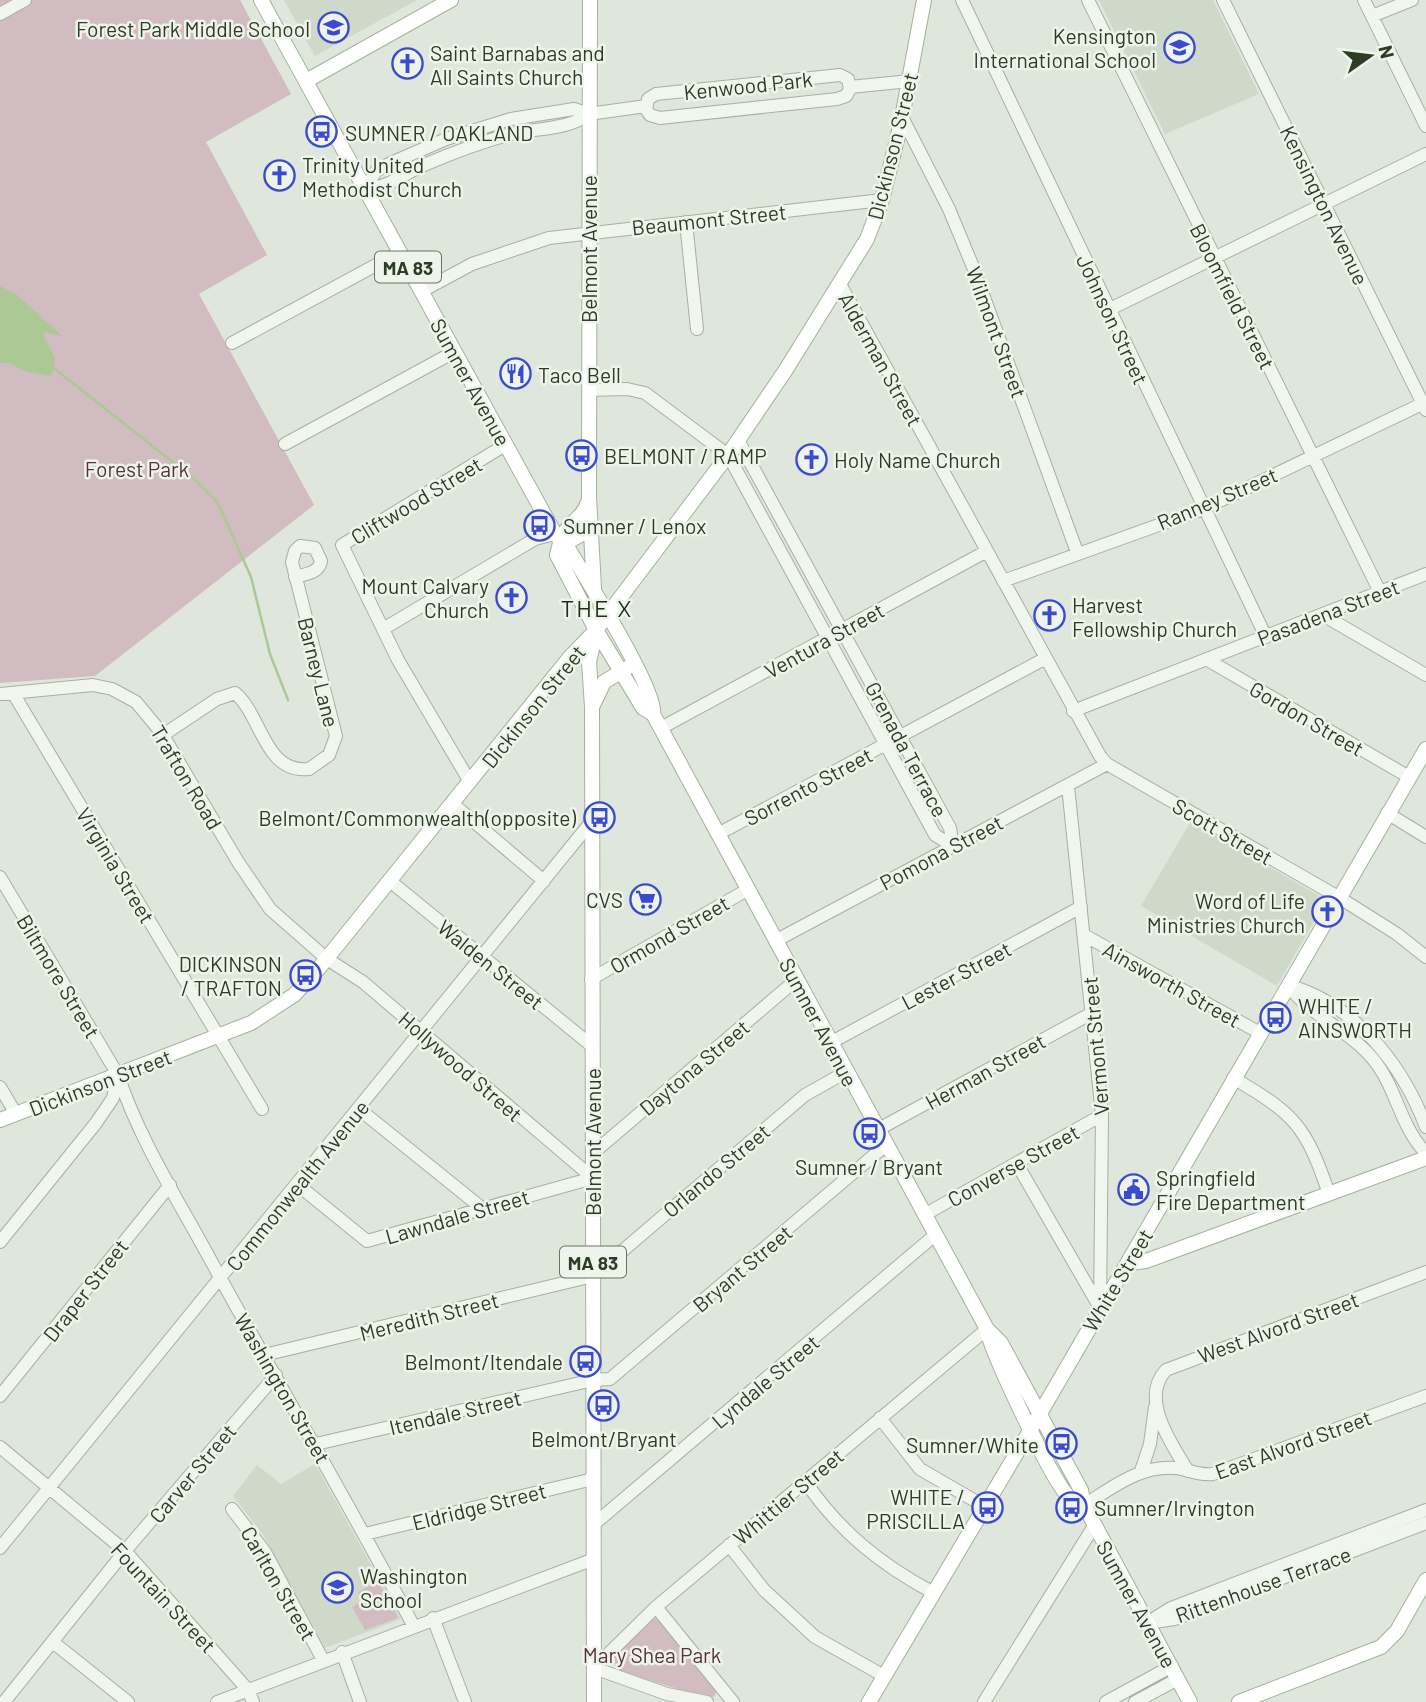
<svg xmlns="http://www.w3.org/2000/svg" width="1426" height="1702" viewBox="0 0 1426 1702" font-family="Barlow,sans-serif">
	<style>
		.built { fill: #ced9ca }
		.green { fill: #d1bcc1 }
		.water { fill: #acc895 }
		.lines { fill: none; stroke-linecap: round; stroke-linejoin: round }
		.stream { stroke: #acc895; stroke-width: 2.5 }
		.minor-casing { stroke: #a6b0a1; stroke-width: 14 }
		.major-casing { stroke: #a3b29b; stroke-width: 16 }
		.minor { stroke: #f0f5ee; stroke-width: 12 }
		.major { stroke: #fff; stroke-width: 14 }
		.labels { text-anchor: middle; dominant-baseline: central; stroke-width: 5; stroke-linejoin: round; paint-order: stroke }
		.shield { fill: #eef4eb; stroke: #677460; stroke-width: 2 }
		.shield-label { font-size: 19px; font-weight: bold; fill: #2d3d25 }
		.poi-label { font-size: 21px; fill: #2d3d25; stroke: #eef4eb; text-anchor: start }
		.street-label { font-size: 21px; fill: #2d3d25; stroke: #eef4eb }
		.park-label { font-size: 21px; fill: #593238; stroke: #eef4eb }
		.quarter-label { font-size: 24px; letter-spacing: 2px; fill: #1e2d18; stroke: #eef4eb }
	</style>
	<rect width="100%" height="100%" fill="#dfe6dc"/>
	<!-- built -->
	<path class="built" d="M284,0H417L315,56Z
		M1099,0H1213L1259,94L1165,134Z
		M1191,821L1326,900L1277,986L1141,906Z
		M315,1464L401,1619L325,1648L262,1533L233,1496L257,1465L281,1484Z"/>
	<!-- green -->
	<path class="green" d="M0,0H240L291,94L206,142L267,255L199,294L314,505L95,676L0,683Z
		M378,1581L398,1618L365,1630L352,1607L362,1601L358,1592Z
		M652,1618L657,1619L717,1689L714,1697L681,1690L619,1671L615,1665V1653Z"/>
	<!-- water -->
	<path class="water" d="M0,286L16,294L62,336L43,332C47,349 63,359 50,376L24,371L10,363H0Z"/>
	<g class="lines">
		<!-- stream -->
		<path class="stream" d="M55,369L194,479L218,503L251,577L270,654L288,700"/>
		<defs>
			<path id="minor" d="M962,0L1266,637
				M1088,0L1380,592
				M1223,0L1426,410
				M1364,0L1426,126
				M0,14L25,0
				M1372,16L1412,0
				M840,75L848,79L850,89L846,96L837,99L660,118L650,115L646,109L648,99L656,94Z
				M850,87L910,81
				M902,117L949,209L973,267L1077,552
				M365,189L376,171L391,163L446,139L511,119L574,109L589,114L646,106
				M365,189C388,188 403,174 424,165C452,153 481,142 511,134C536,128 568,130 589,114
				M686,222L697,329
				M840,284L1100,756L1107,764L1340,898L1397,934L1426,957
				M422,291L472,264L549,238L882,200
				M1108,310L1426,154
				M232,343L400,252
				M589,390L627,389L645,393L728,455L935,835L953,846
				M738,440L950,828L953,846
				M285,444L454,352
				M1003,581L1203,509L1426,402
				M1323,615L1426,675
				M383,629L535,539L555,534
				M1206,659L1409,777
				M13,693L262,1109
				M0,694L93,685L112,689L136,702L161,732L238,862L270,909L327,959L363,982L593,1178
				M1073,711L1426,574
				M661,728L987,551
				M163,735L217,699L235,693C262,715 264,774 309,769L329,755L336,736L292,562L295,551L300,546L315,548L321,561C319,573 306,574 295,577
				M470,782L398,660L342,545L505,445
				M1068,786L1102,1115L1100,1308
				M453,804L544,881
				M1387,813L1426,837
				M718,834L1046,658
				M0,877L118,1075C139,1139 178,1200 210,1259C277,1382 348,1502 413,1625
				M390,881L592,1046
				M1084,935L1260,1033
				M775,941L1107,764
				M591,979L747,890
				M1288,985C1310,1016 1349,1030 1373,1059C1397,1088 1400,1127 1426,1153
				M1288,985C1356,1005 1402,1064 1426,1127
				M830,1043L1081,907
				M1233,1078C1295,1114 1306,1126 1329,1194
				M0,1087L16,1114
				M359,1109L483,1209
				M877,1130L1092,1013
				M592,1154L796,980
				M1017,1164L1099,1306
				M298,1185L367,1241L593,1178
				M924,1215L1102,1115
				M0,1242L96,1123L113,1098L118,1075
				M264,1355L593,1276L805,1095L846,1072
				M0,1396L170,1185
				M880,1418L920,1469L984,1506
				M316,1444L593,1380L610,1379L886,1145
				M0,1447L125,1551L248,1690L253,1702
				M1141,1471L1150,1444L1155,1407
				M1188,1471C1172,1445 1139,1398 1166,1370L1426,1272
				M805,1481C839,1531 880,1564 932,1592
				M1084,1505C1112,1488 1140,1465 1175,1468C1189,1469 1198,1476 1213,1474L1426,1396
				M232,1509L265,1552L323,1660
				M593,1525L935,1235
				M365,1534L593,1479
				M729,1545L764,1590L815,1637L884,1676
				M0,1548L592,821
				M656,1607L733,1702
				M433,1618L465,1702
				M1154,1622L1175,1619L1426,1523
				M1147,1623L1171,1608L1426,1510
				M54,1643L128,1702
				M342,1652L360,1702
				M4,1702L125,1551L276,1375
				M217,1702L594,1559
				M707,1702L667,1694L594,1668L656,1607L987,1329
				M984,1702L1094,1526
				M1106,1702L1172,1666
				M1135,1702L1178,1679"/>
			<path id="major" d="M261,0L555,534L568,548C583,574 659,693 653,714
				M590,0L589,497L594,588
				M306,81L451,0
				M556,534L571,540L591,529
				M563,536C568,522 583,519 588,502
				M560,543L557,555L596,630L643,708L653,714L987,1329L1001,1343L1081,1490L1084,1505L1190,1702
				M593,705L604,682L627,668
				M0,1120L251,1023L294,995L319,968L570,657L596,630L728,455L785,371L867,239L882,200L901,123L924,0
				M1128,1263L1146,1261L1426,1158
				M987,1329C991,1352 1053,1483 1069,1497C1073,1500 1079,1503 1084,1505
				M594,1702L592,707L589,662L596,632
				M869,1702L1031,1429L1426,749
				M1239,1702L1381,1647L1397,1631L1426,1580"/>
		</defs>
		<!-- minor casing -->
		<use href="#minor" class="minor-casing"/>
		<!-- major casing -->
		<use href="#major" class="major-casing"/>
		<!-- minor -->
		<use href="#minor" class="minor"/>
		<!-- major -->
		<use href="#major" class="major"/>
	</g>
	<!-- icons -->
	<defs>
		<symbol id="school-ring" viewBox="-11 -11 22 22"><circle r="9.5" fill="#eef4eb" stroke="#3b4bd1" stroke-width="1.5"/><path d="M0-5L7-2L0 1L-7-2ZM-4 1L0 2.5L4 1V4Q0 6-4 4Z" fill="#3b4bd1"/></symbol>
		<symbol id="church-ring" viewBox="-11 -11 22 22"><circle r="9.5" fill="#eef4eb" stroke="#3b4bd1" stroke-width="1.5"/><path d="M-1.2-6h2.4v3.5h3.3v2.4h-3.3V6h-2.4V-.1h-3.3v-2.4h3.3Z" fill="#3b4bd1"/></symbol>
		<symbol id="bus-ring" viewBox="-11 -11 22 22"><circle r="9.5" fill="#eef4eb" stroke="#3b4bd1" stroke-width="1.5"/><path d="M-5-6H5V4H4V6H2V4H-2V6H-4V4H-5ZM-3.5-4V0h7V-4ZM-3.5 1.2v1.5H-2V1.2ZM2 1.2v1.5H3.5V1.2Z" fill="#3b4bd1"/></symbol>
		<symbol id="restaurant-ring" viewBox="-11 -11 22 22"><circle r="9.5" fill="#eef4eb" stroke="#3b4bd1" stroke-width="1.5"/><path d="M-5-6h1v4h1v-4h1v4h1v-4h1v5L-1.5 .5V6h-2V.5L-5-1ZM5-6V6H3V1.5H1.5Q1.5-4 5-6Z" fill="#3b4bd1"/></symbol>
		<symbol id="supermarket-ring" viewBox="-11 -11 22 22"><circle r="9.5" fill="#eef4eb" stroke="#3b4bd1" stroke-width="1.5"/><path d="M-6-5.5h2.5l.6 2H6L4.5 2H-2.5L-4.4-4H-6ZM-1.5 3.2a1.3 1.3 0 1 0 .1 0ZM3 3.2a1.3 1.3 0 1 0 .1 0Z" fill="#3b4bd1"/></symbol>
		<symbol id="civic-ring" viewBox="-11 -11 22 22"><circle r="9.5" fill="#eef4eb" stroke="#3b4bd1" stroke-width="1.5"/><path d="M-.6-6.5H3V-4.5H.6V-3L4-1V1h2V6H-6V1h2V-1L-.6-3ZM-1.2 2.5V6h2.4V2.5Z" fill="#3b4bd1"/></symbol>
	</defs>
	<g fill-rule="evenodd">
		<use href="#school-ring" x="316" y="10" width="35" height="35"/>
		<use href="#school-ring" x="1162" y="30" width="35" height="35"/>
		<use href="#church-ring" x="390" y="46" width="35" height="35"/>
		<use href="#bus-ring" x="304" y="114" width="35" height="35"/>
		<use href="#church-ring" x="262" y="158" width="35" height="35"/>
		<use href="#restaurant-ring" x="498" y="356" width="35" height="35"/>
		<use href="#bus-ring" x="564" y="438" width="35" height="35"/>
		<use href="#church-ring" x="794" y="442" width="35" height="35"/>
		<use href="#bus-ring" x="522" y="508" width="35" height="35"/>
		<use href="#church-ring" x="494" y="580" width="35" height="35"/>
		<use href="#church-ring" x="1032" y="598" width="35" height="35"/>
		<use href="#bus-ring" x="582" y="800" width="35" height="35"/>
		<use href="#supermarket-ring" x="628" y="882" width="35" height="35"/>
		<use href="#church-ring" x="1310" y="894" width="35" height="35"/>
		<use href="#bus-ring" x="288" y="958" width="35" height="35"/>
		<use href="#bus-ring" x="1258" y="1000" width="35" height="35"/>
		<use href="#bus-ring" x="852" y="1116" width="35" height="35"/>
		<use href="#civic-ring" x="1116" y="1172" width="35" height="35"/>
		<use href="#bus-ring" x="568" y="1344" width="35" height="35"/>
		<use href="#bus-ring" x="586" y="1388" width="35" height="35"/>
		<use href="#bus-ring" x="1044" y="1426" width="35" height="35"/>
		<use href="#bus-ring" x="1054" y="1490" width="35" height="35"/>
		<use href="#bus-ring" x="970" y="1490" width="35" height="35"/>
		<use href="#school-ring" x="320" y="1570" width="35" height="35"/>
	</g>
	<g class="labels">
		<!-- shield labels -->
		<g class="shield">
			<rect x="375" y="251.5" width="66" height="31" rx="5"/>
			<rect x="560" y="1246.5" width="66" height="31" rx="5"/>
		</g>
		<g class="shield-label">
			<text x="408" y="267">MA 83</text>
			<text x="593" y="1262">MA 83</text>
		</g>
		<!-- poi labels -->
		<g class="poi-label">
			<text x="310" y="28" text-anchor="end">Forest Park Middle School</text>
			<text x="1156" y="35" text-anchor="end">Kensington<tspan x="1156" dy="24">International School</tspan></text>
			<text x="430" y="52">Saint Barnabas and<tspan x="430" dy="24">All Saints Church</tspan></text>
			<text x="345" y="132">SUMNER / OAKLAND</text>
			<text x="302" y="164">Trinity United<tspan x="302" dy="24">Methodist Church</tspan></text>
			<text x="538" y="374">Taco Bell</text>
			<text x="604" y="455">BELMONT / RAMP</text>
			<text x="834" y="459">Holy Name Church</text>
			<text x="563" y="525">Sumner / Lenox</text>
			<text x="489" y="585" text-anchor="end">Mount Calvary<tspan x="489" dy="24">Church</tspan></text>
			<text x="1072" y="604">Harvest<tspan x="1072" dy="24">Fellowship Church</tspan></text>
			<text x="576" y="817" text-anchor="end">Belmont/Commonwealth(opposite)</text>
			<text x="623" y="899" text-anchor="end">CVS</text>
			<text x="1305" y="900" text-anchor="end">Word of Life<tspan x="1305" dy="24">Ministries Church</tspan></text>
			<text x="282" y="963" text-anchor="end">DICKINSON<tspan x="282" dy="24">/ TRAFTON</tspan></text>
			<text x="1298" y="1005">WHITE /<tspan x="1298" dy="24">AINSWORTH</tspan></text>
			<text x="869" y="1166" text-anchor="middle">Sumner / Bryant</text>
			<text x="1156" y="1177">Springfield<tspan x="1156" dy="24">Fire Department</tspan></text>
			<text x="563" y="1361" text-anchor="end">Belmont/Itendale</text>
			<text x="604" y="1438" text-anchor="middle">Belmont/Bryant</text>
			<text x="1039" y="1444" text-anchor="end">Sumner/White</text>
			<text x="965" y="1496" text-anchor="end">WHITE /<tspan x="965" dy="24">PRISCILLA</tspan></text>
			<text x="1094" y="1507">Sumner/Irvington</text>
			<text x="360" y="1575">Washington<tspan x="360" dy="24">School</tspan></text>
		</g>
		<!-- street labels -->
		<g class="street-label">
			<text transform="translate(748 85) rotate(-6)">Kenwood Park</text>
			<text transform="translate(892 146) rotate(-76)">Dickinson Street</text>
			<text transform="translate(1325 205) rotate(64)">Kensington Avenue</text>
			<text transform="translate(709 219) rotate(-6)">Beaumont Street</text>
			<text transform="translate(588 249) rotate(-90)">Belmont Avenue</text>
			<text transform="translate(1233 296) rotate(63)">Bloomfield Street</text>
			<text transform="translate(1113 319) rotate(65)">Johnson Street</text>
			<text transform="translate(997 332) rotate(70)">Wilmont Street</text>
			<text transform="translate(881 359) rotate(61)">Alderman Street</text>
			<text transform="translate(471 382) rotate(61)">Sumner Avenue</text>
			<text transform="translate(1217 498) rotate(-23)">Ranney Street</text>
			<text transform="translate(416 500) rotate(-31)">Cliftwood Street</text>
			<text transform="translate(1328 612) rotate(-21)">Pasadena Street</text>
			<text transform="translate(824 640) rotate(-29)">Ventura Street</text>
			<text transform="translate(319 672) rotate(76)">Barney Lane</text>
			<text transform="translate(533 706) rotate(-51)">Dickinson Street</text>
			<text transform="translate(1307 718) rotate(30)">Gordon Street</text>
			<text transform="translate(907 749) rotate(62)">Grenada Terrace</text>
			<text transform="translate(187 777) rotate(59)">Trafton Road</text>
			<text transform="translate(808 786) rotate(-28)">Sorrento Street</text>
			<text transform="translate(1223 831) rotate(30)">Scott Street</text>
			<text transform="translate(941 852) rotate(-28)">Pomona Street</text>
			<text transform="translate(116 865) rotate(59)">Virginia Street</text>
			<text transform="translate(669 934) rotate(-30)">Ormond Street</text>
			<text transform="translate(491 964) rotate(39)">Walden Street</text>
			<text transform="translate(956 975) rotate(-28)">Lester Street</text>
			<text transform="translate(59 976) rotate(59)">Biltmore Street</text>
			<text transform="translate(1172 984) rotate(29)">Ainsworth Street</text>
			<text transform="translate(819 1022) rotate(62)">Sumner Avenue</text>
			<text transform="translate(1095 1046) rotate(-95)">Vermont Street</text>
			<text transform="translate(461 1066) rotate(41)">Hollywood Street</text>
			<text transform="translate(694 1067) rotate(-40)">Daytona Street</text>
			<text transform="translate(985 1071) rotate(-29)">Herman Street</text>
			<text transform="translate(100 1082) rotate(-21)">Dickinson Street</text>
			<text transform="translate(592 1142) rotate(-90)">Belmont Avenue</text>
			<text transform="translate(1013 1165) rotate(-29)">Converse Street</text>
			<text transform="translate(716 1170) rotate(-40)">Orlando Street</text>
			<text transform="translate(297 1185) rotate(-51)">Commonwealth Avenue</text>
			<text transform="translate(457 1216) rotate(-16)">Lawndale Street</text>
			<text transform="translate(742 1268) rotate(-40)">Bryant Street</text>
			<text transform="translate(1117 1280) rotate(-59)">White Street</text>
			<text transform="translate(85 1290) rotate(-52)">Draper Street</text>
			<text transform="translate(429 1316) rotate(-14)">Meredith Street</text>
			<text transform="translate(1278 1327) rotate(-20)">West Alvord Street</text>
			<text transform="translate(765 1381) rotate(-40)">Lyndale Street</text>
			<text transform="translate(283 1388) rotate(60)">Washington Street</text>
			<text transform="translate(455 1412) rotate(-13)">Itendale Street</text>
			<text transform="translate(1293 1444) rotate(-20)">East Alvord Street</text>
			<text transform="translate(192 1473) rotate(-50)">Carver Street</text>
			<text transform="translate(788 1496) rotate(-40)">Whittier Street</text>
			<text transform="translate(479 1506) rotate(-14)">Eldridge Street</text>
			<text transform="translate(279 1583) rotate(60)">Carlton Street</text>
			<text transform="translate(1263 1584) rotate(-20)">Rittenhouse Terrace</text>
			<text transform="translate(164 1597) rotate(47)">Fountain Street</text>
			<text transform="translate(1137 1604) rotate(61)">Sumner Avenue</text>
		</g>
		<!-- park labels -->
		<g class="park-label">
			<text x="137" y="468">Forest Park</text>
			<text x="652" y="1654">Mary Shea Park</text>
		</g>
		<!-- quarter labels -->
		<g class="quarter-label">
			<text x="597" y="607">THE X</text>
		</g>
	</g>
	<!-- north arrow -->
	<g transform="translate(1370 56) rotate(76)" stroke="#eef4eb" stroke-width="5" paint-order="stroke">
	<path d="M0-5L12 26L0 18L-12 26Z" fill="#2d3d25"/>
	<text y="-10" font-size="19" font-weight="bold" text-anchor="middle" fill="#2d3d25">N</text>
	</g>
</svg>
